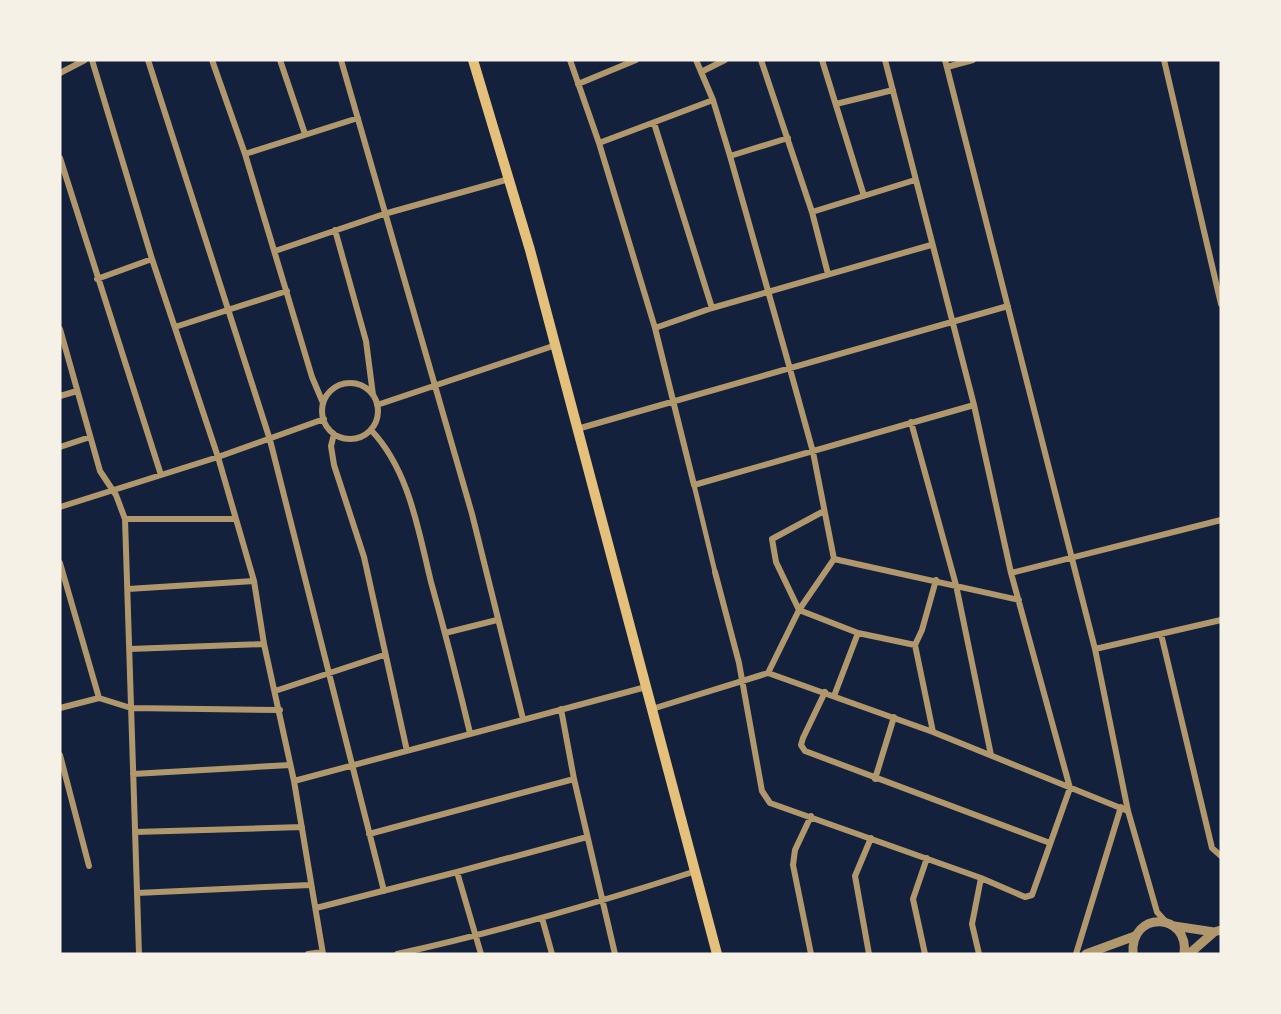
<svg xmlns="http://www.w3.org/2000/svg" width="1281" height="1014" viewBox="0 0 1281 1014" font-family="Inter,sans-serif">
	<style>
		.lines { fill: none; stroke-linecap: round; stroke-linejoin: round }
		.pedestrian { stroke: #b1986c; stroke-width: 5 }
		.minor { stroke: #b1986c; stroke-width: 6 }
		.tertiary { stroke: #b1986c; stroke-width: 9 }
		.primary { stroke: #e5c07b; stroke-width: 10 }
	</style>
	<rect width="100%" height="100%" fill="#14213d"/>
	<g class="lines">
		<!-- pedestrian -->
		<path class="pedestrian" d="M694,485L715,572"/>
		<!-- minor -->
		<path class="minor" d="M92,60L152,259L218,457L254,581L264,644L294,781L323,954
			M148,60L270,440L384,891
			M212,60L245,154L312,377L323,403
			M280,60L305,134
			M341,60L472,514L523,719
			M570,60L599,143L655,328L694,485L974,405
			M696,60L713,100L730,156L790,369L813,452L834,559
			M761,60L812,212L828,274
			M822,60L864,196
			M945,60L1095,649L1128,811L1157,912L1166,922
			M1164,60L1221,304
			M947,67L973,60
			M701,72L725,60
			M60,73L85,60
			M578,84L636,60
			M836,104L893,90
			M654,123L712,308
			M599,143L713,100
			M245,154L358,118
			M730,156L788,138
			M60,158L161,475
			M812,212L915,180
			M335,230L366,341L373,395
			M275,251L384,214L509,179
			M97,279L152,259
			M175,327L287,291
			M655,328L712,308L931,245
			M60,329L100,471L116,495L125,519L139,954
			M322 411a28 28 0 1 1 56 0a28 28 0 1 1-56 0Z
			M60,396L77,391
			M377,405L556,345
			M911,422L956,585L991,755
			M577,429L1008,306
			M371,430C409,470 418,529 431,582C445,632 458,683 470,733
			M334,434L331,446L334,465L364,557L407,751
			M60,447L90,437
			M60,507L218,457L324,419
			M824,511L772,539L776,562L799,610L858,633L915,645
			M125,519H236
			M834,559L1019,600
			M60,563L99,698L131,708L280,710
			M715,572L739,663L762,791L770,803L981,878L1025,897L1032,895L1070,788L1011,573L974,405L885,60
			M1011,573L1221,520
			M128,589L254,581
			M445,633L497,620
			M1161,634L1212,848L1221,856
			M130,649L264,644
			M1095,649L1221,620
			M768,673L799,610L834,559
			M275,691L384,655
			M825,692L803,738L801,745L805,751L1050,843
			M834,696L858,633
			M60,708L99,698
			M561,709L574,779L615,954
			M652,709L768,673L933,732L1128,811
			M933,732L915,645L922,630L936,580
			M60,755L89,866
			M133,774L290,765
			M875,779L894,717
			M294,781L646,687
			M135,832L302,827
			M369,834L574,779
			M137,893L310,885
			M316,908L457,872
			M542,918L552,954
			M308,954L322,952
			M397,954C498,932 597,903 696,871
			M481,954L457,872L587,837
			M811,954L793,865L795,850L811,816
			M869,954L855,876L871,838
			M925,954L913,899L927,858
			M979,954L972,924L981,878
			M1076,954L1121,807"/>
		<!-- tertiary -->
		<path class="tertiary" d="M1174,926L1214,932L1221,930
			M1086,954L1135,936
			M1133,954C1130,909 1190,913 1184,954
			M1189,954L1214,932"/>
		<!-- primary -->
		<path class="primary" d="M473,60L530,250L717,954"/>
	</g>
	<!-- border -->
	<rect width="1281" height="1014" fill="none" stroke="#f6f1e7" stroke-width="123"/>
</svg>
